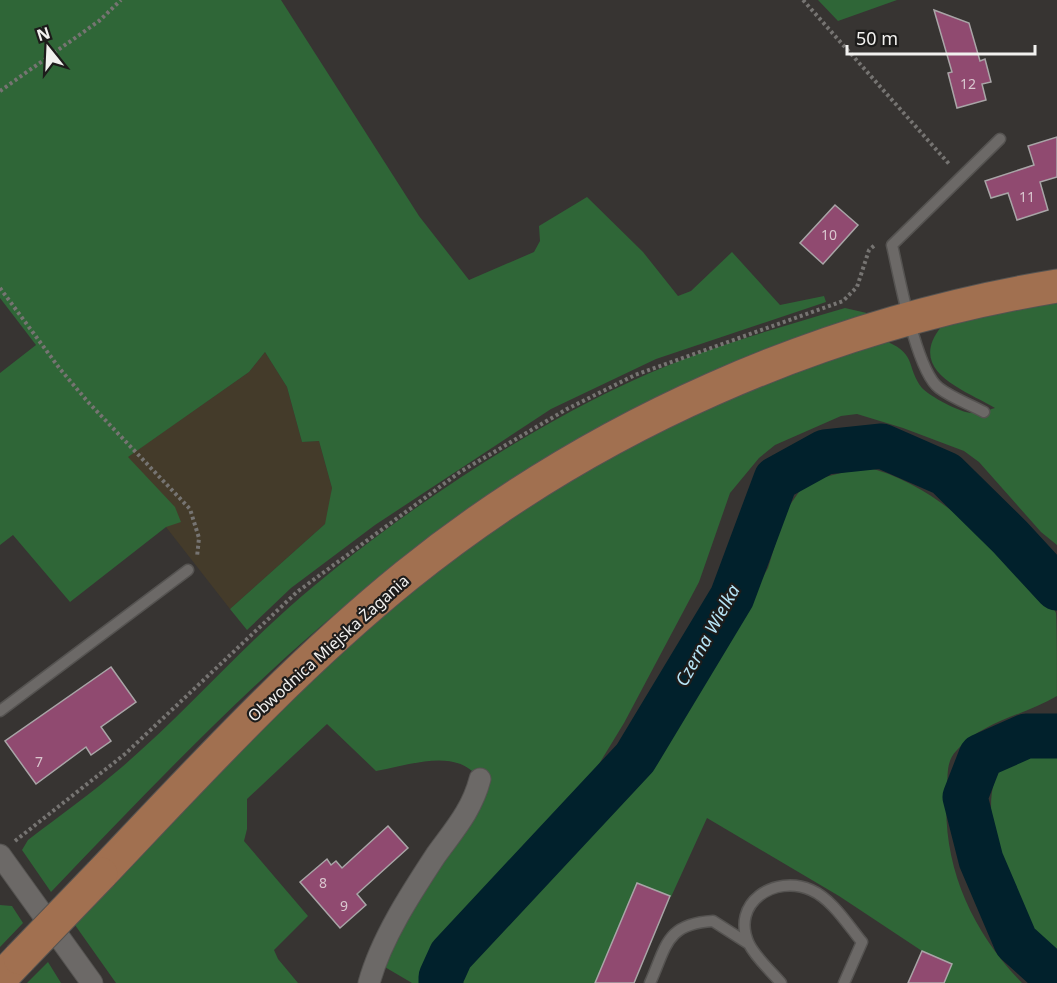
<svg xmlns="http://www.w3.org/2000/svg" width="1057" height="983" viewBox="0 0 1057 983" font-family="'Noto Sans',sans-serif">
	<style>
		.industrial { fill: #443b2a }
		.green { fill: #2f6637 }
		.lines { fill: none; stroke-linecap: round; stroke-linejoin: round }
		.river { stroke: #01212c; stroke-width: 45 }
		.building { fill: #904a70; stroke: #a9a5a7; stroke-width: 1.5 }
		.lane-casing { stroke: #555351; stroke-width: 13 }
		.street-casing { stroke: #555351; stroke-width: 23 }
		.primary-casing { stroke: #555351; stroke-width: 35 }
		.path { stroke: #767472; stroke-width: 4; stroke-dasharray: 3 3; stroke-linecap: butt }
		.lane { stroke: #6c6967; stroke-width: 10 }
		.street { stroke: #6c6967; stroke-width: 21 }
		.primary { stroke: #a17050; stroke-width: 33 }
		.primary-bridge-casing { stroke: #555351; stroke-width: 35; stroke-linecap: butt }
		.primary-bridge { stroke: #a17050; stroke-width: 33 }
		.labels { text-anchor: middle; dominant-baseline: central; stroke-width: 4.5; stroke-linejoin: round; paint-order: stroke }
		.number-label { font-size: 14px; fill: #dac7cf }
		.street-label { font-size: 16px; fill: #f2f1ef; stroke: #1d1c1b }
		.water-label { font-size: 18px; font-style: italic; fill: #b7e5f7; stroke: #1d1c1b }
	</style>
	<rect width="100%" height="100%" fill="#373432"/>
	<!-- industrial -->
	<path class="industrial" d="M265,352L287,387L302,442L319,441L332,488L329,515L325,524L230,609L166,527L127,457L249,372Z"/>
	<!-- green -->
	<path class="green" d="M0,0H281L419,216L469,280L534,252L540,241L539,226L587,197L643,252L678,296L691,291L732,252L780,305L824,296L826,302L656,359L551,409L375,525L291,588L247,630L230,609L325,524L332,488L319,441L302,442L287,387L265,352L249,372L128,457L175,507L181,522L166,527L70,602L13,535L0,545V373L36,345L0,298Z
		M818,0H897L838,21Z
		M1057,298V545L1041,532L979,462L964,451L903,428L857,414L841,416L775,445L759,458L730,493L699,582L624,723L599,764L568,805L442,938L422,983H412L378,963L478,777C454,747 408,766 376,771L327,724L247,799V829L244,841L308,916L274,950L278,959L298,983H116L75,925L222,766L364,629L454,556L610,455L758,383L888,342C917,355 906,367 922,388C929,396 961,413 972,413C979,413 988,410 995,408C968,391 905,372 941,327Z
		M845,308L871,314L394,566C269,663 160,778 51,892L22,850L28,840C59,816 92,793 122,767C185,713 239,650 302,596C396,516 522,431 634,380C701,349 775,329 845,308Z
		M865,467C928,481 978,531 1022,576C1033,587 1050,599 1056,613C1057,624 1057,681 1057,696C1025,715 983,721 957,750C946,761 948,774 947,789C941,864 971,930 1022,983H944L952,963L922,951L839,896L707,818L671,897L637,883L595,983H457L460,968L475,948L506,920L611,810L653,757L699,690L768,568L785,512L801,489L813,480Z
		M1057,755V956C1017,935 967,800 1004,766C1018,753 1039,756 1057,755Z
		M0,905L12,906L23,923L0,947Z
		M48,962L61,983H27Z"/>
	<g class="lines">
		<!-- river -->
		<path class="river" d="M1057,736H1026L981,756L965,797L981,860L1016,942L1057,979
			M441,983V977L451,955L635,758L732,597L776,479L825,452L882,446L946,474L1010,537L1057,588"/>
	</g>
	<!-- building -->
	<path class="building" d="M934,10L969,23L980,61L985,59L991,82L982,84L986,100L957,108L948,73L952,72Z
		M1057,137V177L1040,182L1048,210L1017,220L1008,193L991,198L985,181L1034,165L1028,146Z
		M835,205L858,225L823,264L800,243Z
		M111,667L136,702L101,727L111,741L91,755L86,747L36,784L5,741Z
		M388,826L408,848L357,894L366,905L340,928L300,882L327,859L331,865L336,861L342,868Z
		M637,883L670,896L634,983H595Z
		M922,951L952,964L944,983H908Z"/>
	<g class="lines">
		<defs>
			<path id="lane" d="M984,412C969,404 952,398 939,388C916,371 899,275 892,245L1000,139
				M0,711L188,570
				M650,983C667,945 666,924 713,921L749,944
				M781,983C771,971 756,958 749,944C730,903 775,874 811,890C832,899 848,925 862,942L844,983"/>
			<path id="street" d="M0,855L92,983
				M369,983C381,939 411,893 436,855C454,830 472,810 480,779"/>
			<path id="primary" d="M101,874C199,771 295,666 406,576C593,425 821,325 1057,286
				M0,979L20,958"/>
		</defs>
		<!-- lane casing -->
		<use href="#lane" class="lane-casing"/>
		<!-- street casing -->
		<use href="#street" class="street-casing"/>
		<!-- primary casing -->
		<use href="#primary" class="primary-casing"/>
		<!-- path -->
		<path class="path" d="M803,0L950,165
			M0,91L99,21L121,0
			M0,288L60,369L88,402L190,509L199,538L197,557
			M15,841L125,754L297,592L460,472L567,409L635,375L843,301L857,287L869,250L875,245"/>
		<!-- lane -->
		<use href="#lane" class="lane"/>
		<!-- street -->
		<use href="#street" class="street"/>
		<!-- primary -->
		<use href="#primary" class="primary"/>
		<defs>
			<path id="primary-bridge" d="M20,958L101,874"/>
		</defs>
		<!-- primary-bridge casing -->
		<use href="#primary-bridge" class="primary-bridge-casing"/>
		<!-- primary-bridge -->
		<use href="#primary-bridge" class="primary-bridge"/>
	</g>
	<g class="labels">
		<!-- number labels -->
		<g class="number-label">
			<text x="968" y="83">12</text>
			<text x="1027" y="196">11</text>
			<text x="829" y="234">10</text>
			<text x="39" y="761">7</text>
			<text x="323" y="882">8</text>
			<text x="344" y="905">9</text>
		</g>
		<!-- street labels -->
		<g class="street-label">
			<text transform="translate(328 648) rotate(-42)">Obwodnica Miejska Żagania</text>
		</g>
		<!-- water labels -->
		<g class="water-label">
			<text transform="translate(707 635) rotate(-61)">Czerna Wielka</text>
		</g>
	</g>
	<!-- north arrow -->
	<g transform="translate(48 48) rotate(342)" stroke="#1d1c1b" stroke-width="4.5" paint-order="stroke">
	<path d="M0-4.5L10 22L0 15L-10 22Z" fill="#f2f1ef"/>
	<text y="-9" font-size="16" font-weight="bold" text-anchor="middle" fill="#f2f1ef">N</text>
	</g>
	<!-- scale -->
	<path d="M847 45v9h188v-9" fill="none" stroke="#f2f1ef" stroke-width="3"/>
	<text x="856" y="45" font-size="18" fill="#f2f1ef" stroke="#1d1c1b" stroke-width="4.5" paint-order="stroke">50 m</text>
</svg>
